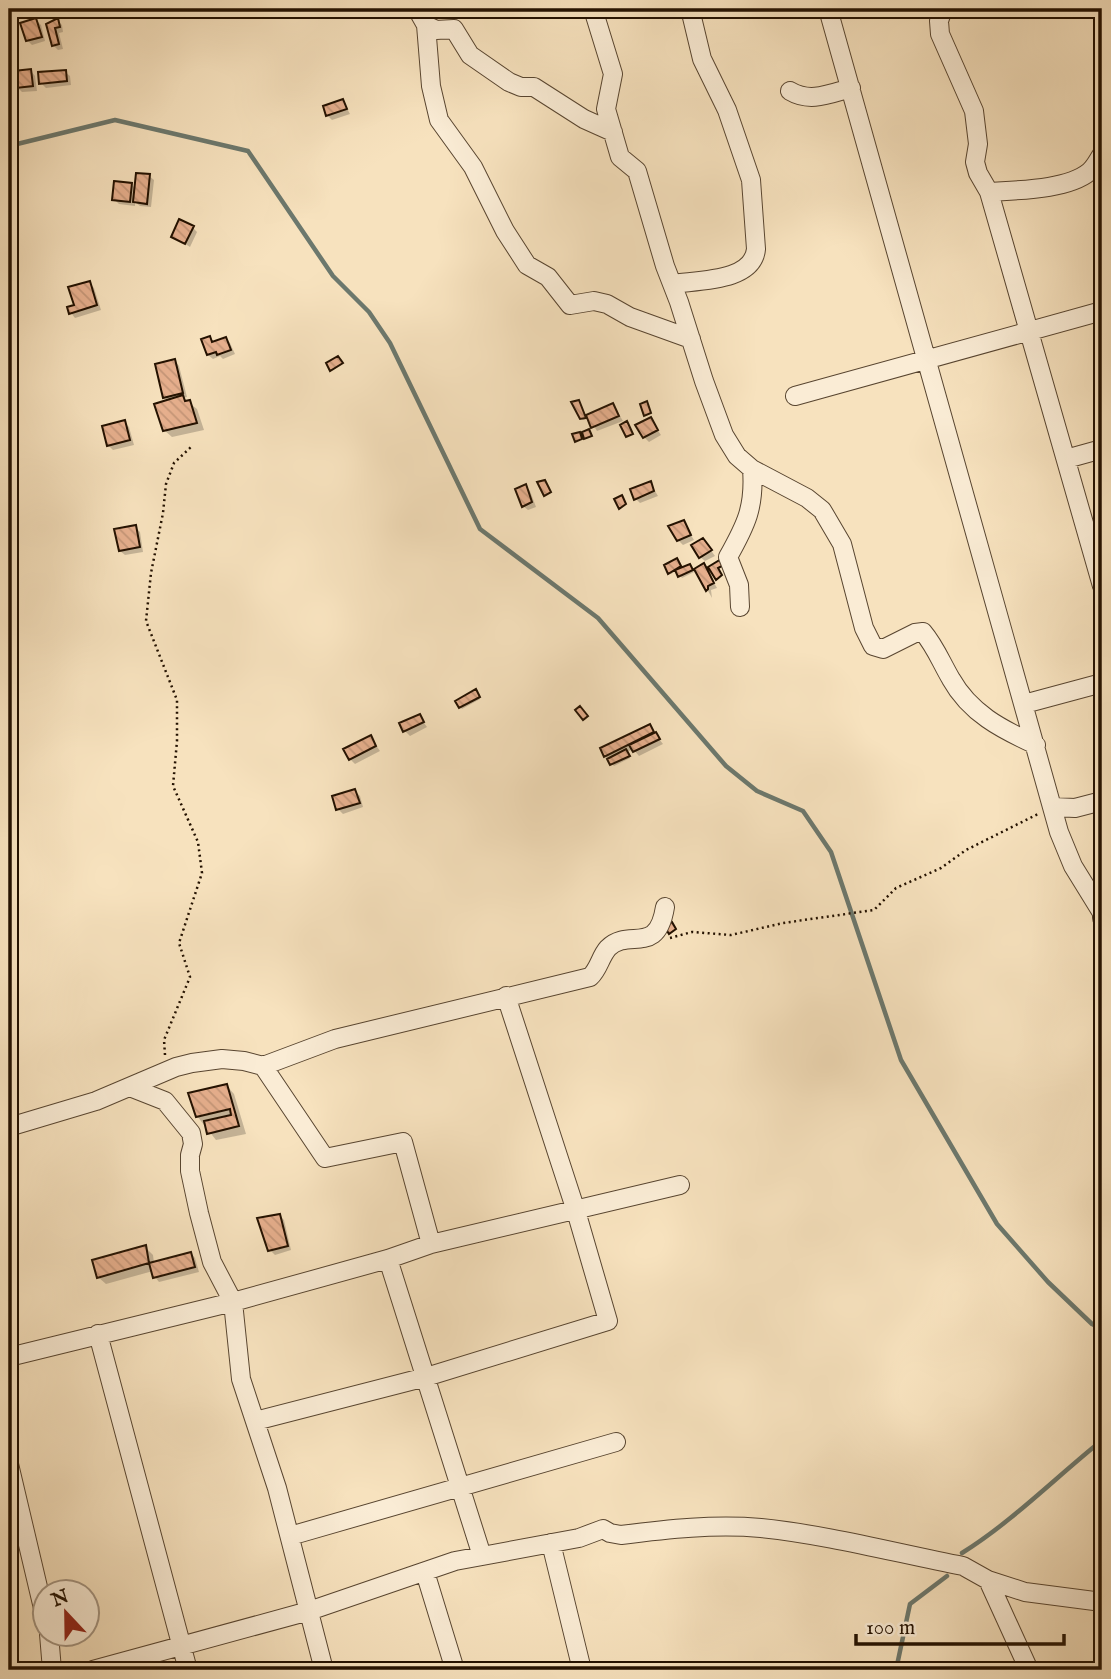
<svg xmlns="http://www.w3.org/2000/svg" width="1111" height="1679" viewBox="0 0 1111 1679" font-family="'IM FELL English',serif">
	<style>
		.shadow { fill: #0003 }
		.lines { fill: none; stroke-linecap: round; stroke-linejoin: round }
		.stream { stroke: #6c786d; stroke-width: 4.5 }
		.building { fill: url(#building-back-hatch); stroke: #231100; stroke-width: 2 }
		.minor-casing { stroke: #584530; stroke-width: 20 }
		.path { stroke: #231100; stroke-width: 2.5; stroke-dasharray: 2 3.5; stroke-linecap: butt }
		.minor { stroke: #faecd5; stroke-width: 18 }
	</style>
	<defs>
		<pattern id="building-back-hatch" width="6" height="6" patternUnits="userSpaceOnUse" patternTransform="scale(1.75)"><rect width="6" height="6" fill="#e6af8d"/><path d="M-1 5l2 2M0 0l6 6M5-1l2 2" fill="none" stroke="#c59678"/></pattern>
	</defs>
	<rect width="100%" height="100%" fill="#f7e2be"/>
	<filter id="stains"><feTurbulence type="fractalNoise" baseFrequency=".00286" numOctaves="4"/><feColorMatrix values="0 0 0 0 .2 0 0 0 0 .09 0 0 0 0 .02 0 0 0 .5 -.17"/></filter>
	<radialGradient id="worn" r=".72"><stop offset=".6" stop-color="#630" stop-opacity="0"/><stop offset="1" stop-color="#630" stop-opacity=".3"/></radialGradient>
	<!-- shadow -->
	<path class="shadow" d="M36,20L41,25L45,41L32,45L27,40Z
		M57,20L62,25L63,32L59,33L63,49L58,50L53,45L48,25Z
		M31,71L35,76L37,91L22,92L18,88Z
		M65,72L70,76L71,85L46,88L41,83Z
		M343,101L350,114L332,120L327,115Z
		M149,176L154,180L151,207L140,206L135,202V206L119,204L114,199L131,184L136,189Z
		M193,228L197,232L190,247L173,236Z
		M90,283L94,288L101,310L75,318L71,313Z
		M209,338L214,343L226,339L230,343L235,354L223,359L220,356L213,359L208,355Z
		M175,361L179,366L187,397L183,398L197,409L204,430L172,437L164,430L169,401L164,397Z
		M579,402L585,417L613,405L623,421L597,431L589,418L583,420L581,418Z
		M650,419L661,435L649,442L644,437Z
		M124,422L129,427L134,445L113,450L108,445Z
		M650,483L658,496L640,503L636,499Z
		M525,486L530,491L536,507L528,510L523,506Z
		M683,522L694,540L683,545L678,540Z
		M135,527L140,532L143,552L125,555L120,551Z
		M707,545L715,556L705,561L700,557Z
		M679,562L682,569L691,568L694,572L682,578L677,570L671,574L669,573Z
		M704,565L717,588L711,590L712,598L696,569Z
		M477,693L480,699L462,709L460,707Z
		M419,716L427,727L410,736L405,731Z
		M649,726L663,744L639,756L633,749L627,752L630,758L614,766L605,756Z
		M370,737L380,751L355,764L350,759Z
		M355,791L360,796L363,807L343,814L338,809Z
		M227,1086L234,1094L246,1134L216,1140L197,1116Z
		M279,1215L284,1220L291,1250L275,1255L270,1250Z
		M145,1247L153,1255L154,1263L191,1253L195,1258L199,1272L159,1282L155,1277L153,1271L106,1284L98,1277Z"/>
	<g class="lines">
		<!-- stream -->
		<path class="stream" d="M9,146L115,120L248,151L333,276L369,312L390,343L480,529L598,618L726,766L757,791L803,811L831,852L901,1060L997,1224L1048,1282L1092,1324L1102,1329
			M962,1553C1010,1523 1051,1482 1095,1446L1102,1444
			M896,1670L910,1604L947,1576"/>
	</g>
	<!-- building -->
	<path class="building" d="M36,18L42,37L26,41L20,23Z
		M58,18L60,27L55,28L59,44L52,46L46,24Z
		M31,69L33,86L16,88L14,71Z
		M66,70L67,81L39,84L38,72Z
		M343,99L347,109L326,116L323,106Z
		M136,173L150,174L147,204L133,202Z
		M114,181L132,183L130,202L112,200Z
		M179,219L194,226L185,244L171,237Z
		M90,281L97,305L69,314L67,307L74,305L68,287Z
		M210,336L212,342L226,337L231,350L217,355L216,352L207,355L201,339Z
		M338,356L343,363L330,371L326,363Z
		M175,359L183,393L163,398L155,364Z
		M183,395L185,401L190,400L197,423L163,431L154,404Z
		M579,400L586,418L580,419L571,402Z
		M647,401L651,413L644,416L640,404Z
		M613,403L619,416L591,428L586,415Z
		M651,417L658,430L643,438L635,425Z
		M125,420L130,440L107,446L102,426Z
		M627,421L633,434L626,437L620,425Z
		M589,429L592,436L584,439L582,432Z
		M580,432L582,439L575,442L572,434Z
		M545,480L551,492L544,496L537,482Z
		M651,481L654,491L634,500L630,489Z
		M526,484L532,502L522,507L515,489Z
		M622,495L626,504L619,509L614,499Z
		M684,520L691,535L677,541L668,526Z
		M136,525L140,547L119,551L114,529Z
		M703,538L712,550L699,558L691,545Z
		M677,558L681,566L668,574L664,565Z
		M723,558L726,564L718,568L722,575L716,580L708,567Z
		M704,563L714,583L708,586V589L706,591L694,569Z
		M690,564L693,570L678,577L675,570Z
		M476,689L480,697L459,708L455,701Z
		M580,706L588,716L583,720L575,710Z
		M420,714L424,722L403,732L399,723Z
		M650,724L654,732L604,757L600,748Z
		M656,732L660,739L633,752L629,745Z
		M371,735L376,746L349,760L343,749Z
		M626,749L630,756L610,765L607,759Z
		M355,789L360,803L336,810L332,796Z
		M672,922L676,929L669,934L664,926Z
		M227,1084L239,1126L207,1134L204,1121L231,1115L230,1109L196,1117L188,1093Z
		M280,1214L288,1246L268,1251L257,1218Z
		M146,1245L149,1263L97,1278L92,1260Z
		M191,1252L195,1267L153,1278L149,1263Z"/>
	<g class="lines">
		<defs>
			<path id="minor" d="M417,9L426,25L431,86L439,120L473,167L505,231L527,265L548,277L570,305L594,301L607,304L630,317L691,339
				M593,9L613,74L606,109L620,157L637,171L665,266L679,302L704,381L724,435L737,456L752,469L807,498L822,510L842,544L864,628L873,646L883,649L915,633L923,632C935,646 941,662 951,679C970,713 1001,729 1036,745
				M828,9L1059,832L1073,866L1102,913V918
				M943,9L939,21L940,34L974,111L978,144L975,162L978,173L989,192L1102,586
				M426,25L436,30L454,29L470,55L509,82L521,87H534L584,119L613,132
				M790,91C810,103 829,94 851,88
				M989,192C1016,190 1067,190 1089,172C1095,167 1098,160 1102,154
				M672,284C698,280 753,282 756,249L751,180L727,110L702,59L690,9
				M795,396L1102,311
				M1066,459L1102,449
				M740,607L739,585L728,557C746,525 755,507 752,469
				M1024,704L1102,683
				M1053,807L1075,808L1102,801
				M263,1066L325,1158L403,1142L431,1244
				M132,1088L165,1101L191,1133L193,1144L190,1155V1171L199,1213L212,1262L233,1302L241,1379L277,1488L324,1670
				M9,1127L96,1101L176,1067L192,1063L222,1059L244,1061L263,1066L335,1039L590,977C599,969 600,957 608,948C629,927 657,957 665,907
				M388,1259L482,1556
				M98,1334L188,1670
				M9,1357L233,1302L388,1259L431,1244L680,1185
				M255,1421L426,1377L608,1321L576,1211L506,996
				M9,1464L46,1621
				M290,1536L616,1442
				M551,1543L582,1670
				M425,1572L455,1670
				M988,1580L1025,1592L1102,1602
				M49,1634L52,1670
				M93,1670L309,1611L455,1561L579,1538L603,1529L610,1533L621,1535C668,1529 714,1524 761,1528C829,1535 896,1553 963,1566L988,1580L1029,1670"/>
		</defs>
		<!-- minor casing -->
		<use href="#minor" class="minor-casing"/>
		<!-- path -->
		<path class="path" d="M670,938L692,932L731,935L783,923L874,910L896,888L941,868L966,850L1038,814
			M165,1055L164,1040L190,977L179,943L202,873L198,842L173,786L177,741V700L146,621L151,573L163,513L166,484L174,463L191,447"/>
		<!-- minor -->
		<use href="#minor" class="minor"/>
	</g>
	<!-- margin -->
	<rect width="1111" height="1679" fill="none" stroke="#f7e2be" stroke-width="35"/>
	<rect x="10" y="10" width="1090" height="1658" fill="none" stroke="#231100" stroke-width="3.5"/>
	<rect x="18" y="18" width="1076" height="1644" fill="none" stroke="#231100" stroke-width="2"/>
	<!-- north arrow -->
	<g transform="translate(66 1613) rotate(338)"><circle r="33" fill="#faecd5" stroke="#a49480" stroke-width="2"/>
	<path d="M0-5L12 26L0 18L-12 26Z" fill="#8f2418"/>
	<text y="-10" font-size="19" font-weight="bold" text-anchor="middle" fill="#231100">N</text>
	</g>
	<!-- scale -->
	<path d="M856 1634v10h208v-10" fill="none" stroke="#231100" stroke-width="3.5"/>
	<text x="866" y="1634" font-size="21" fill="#231100" stroke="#faecd5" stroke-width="5" paint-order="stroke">100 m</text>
	<rect width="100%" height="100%" filter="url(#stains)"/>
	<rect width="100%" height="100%" fill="url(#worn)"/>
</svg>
